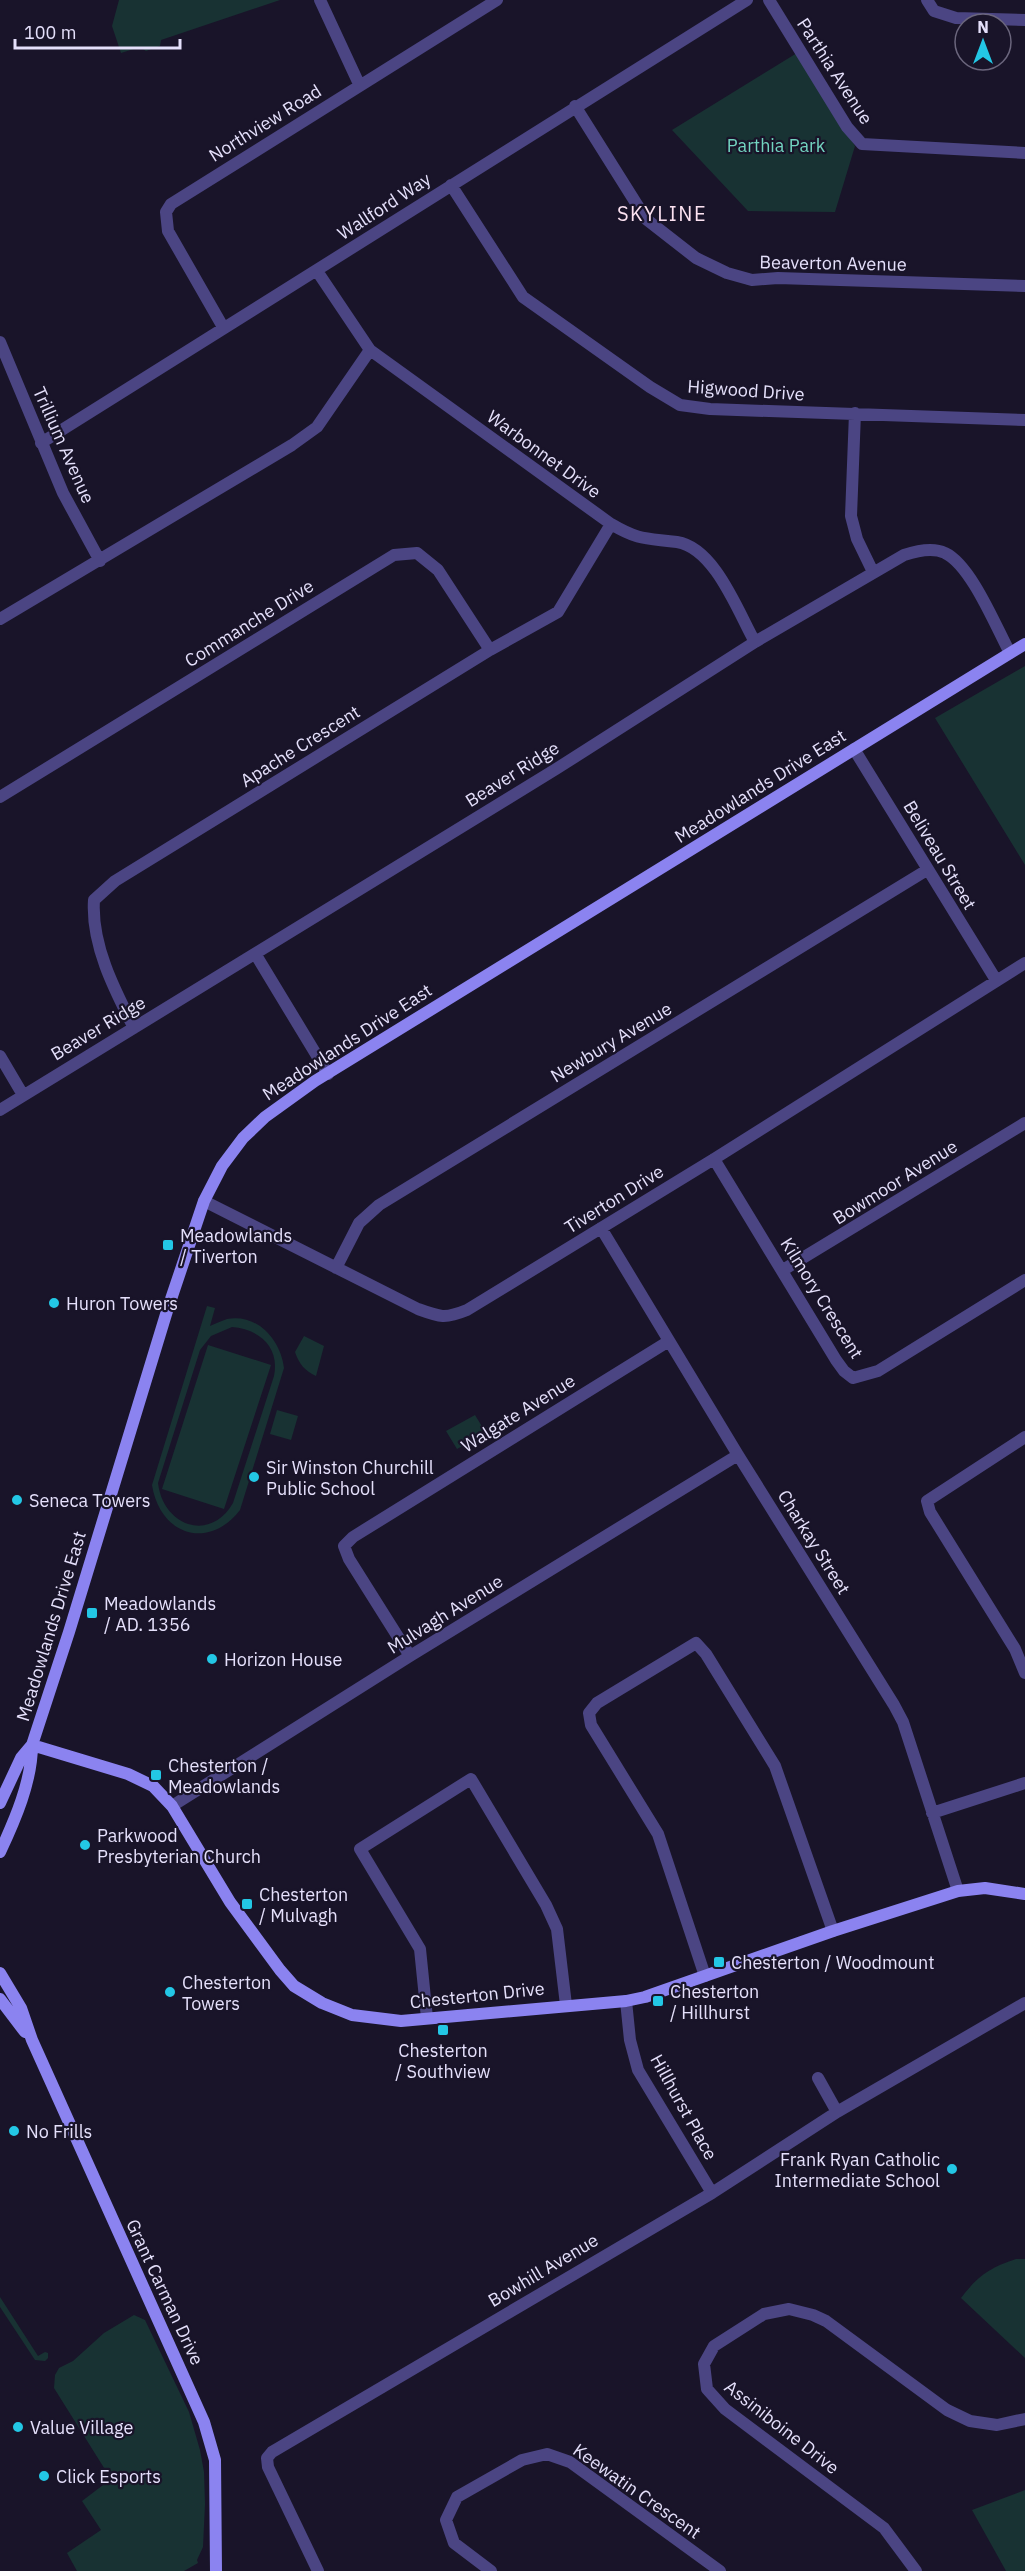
<svg xmlns="http://www.w3.org/2000/svg" width="1025" height="2571" viewBox="0 0 1025 2571" font-family="'IBM Plex Sans',sans-serif">
	<style>
		.green { fill: #183233; fill-rule: evenodd }
		.lines { fill: none; stroke-linecap: round; stroke-linejoin: round }
		.street { stroke: #4b4583; stroke-width: 12 }
		.secondary { stroke: #8b83f0; stroke-width: 12 }
		.poi-dot { fill: #23c7e5; stroke: #191429; stroke-width: 2 }
		.labels { text-anchor: middle; dominant-baseline: central; stroke-width: 4.5; stroke-linejoin: round; paint-order: stroke }
		.street-label { font-size: 18px; fill: #e5e0fb; stroke: #191429 }
		.park-label { font-size: 18px; fill: #73d4c1; stroke: #191429 }
		.poi-label { font-size: 18px; fill: #e5e0fb; stroke: #191429; text-anchor: start }
		.neighbourhood-label { font-size: 20px; letter-spacing: 1.5px; fill: #fce2f1; stroke: #191429 }
	</style>
	<rect width="100%" height="100%" fill="#191429"/>
	<!-- green -->
	<path class="green" d="M119,0H280L161,40L160,46L146,51L140,47L121,53L112,26Z
		M797,53L855,146L835,212L748,211L672,130Z
		M1025,666V865L935,718Z
		M207,1306L215,1308L210,1326C215,1324 221,1321 227,1319C258,1313 281,1341 284,1368L240,1510C208,1551 160,1535 152,1485ZM232,1327C259,1329 280,1347 274,1376L233,1503C210,1543 163,1526 158,1483L200,1350L211,1336Z
		M304,1336L324,1346L316,1376C305,1371 299,1364 295,1352Z
		M208,1345L271,1365L224,1509L162,1489Z
		M277,1410L298,1416L291,1440L270,1434Z
		M475,1415L486,1433L457,1449L446,1431Z
		M1016,2259H1025V2358L961,2298C978,2276 989,2268 1016,2259Z
		M0,2297L38,2356L45,2352L48,2353V2358L45,2361L35,2360L0,2307Z
		M134,2315L145,2320L189,2412L200,2450L204,2472L205,2504L203,2547L197,2560L198,2563L184,2571H77L67,2553L101,2530L82,2501L111,2479L54,2388L55,2375L59,2368L73,2361L104,2333Z
		M1025,2490V2571H1006L972,2510Z"/>
	<g class="lines">
		<!-- street -->
		<path class="street" d="M320,0L359,84
			M769,0L847,127L862,144L1025,153
			M927,0L934,11L956,18L1025,20
			M575,106L646,219L696,258L727,273L752,280L778,278L1025,286
			M451,185L523,297L650,387L680,405L710,409L1025,420
			M317,271L370,350L611,524C640,541 646,538 677,542C715,548 738,612 755,642
			M223,327L168,231L166,212L171,204L497,0
			M0,342L63,493L100,561
			M855,413L851,516L857,539L873,572
			M41,443L747,0
			M0,619L292,445L317,427L370,350
			M854,749L996,980
			M0,797L394,555L417,553L438,570L490,650
			M256,955L328,1074
			M134,1028C114,989 91,944 94,900L115,881L490,650L558,612L611,524
			M0,1056L23,1095
			M0,1110L556,769L755,642L904,555C916,551 933,547 945,553C971,565 996,627 1010,653
			M714,1159L836,1360L844,1371L853,1378L878,1371L1025,1280
			M204,1201L418,1309C440,1317 445,1319 467,1310L714,1159L1025,963
			M601,1228L738,1455L894,1705L903,1722L958,1891
			M336,1268L359,1223L379,1205L927,870
			M783,1270L1025,1123
			M1025,1437L927,1501L930,1512L1015,1649L1025,1673
			M410,1656L349,1559L344,1546L353,1537L669,1341
			M172,1806L410,1656L738,1455
			M932,1813L1025,1783
			M705,1976L658,1834L591,1725L589,1713L597,1703L696,1643L706,1654L775,1766L833,1931
			M626,2001L630,2040L638,2070L712,2193
			M427,2018L420,1949L360,1849L471,1779L546,1905L557,1929L566,2005
			M818,2078L837,2112
			M318,2571L268,2467L267,2458L272,2452L712,2193L837,2112L1025,2003
			M491,2571L454,2543L446,2520L457,2497L522,2460L547,2454L570,2462L720,2571
			M916,2571L884,2528L725,2409L707,2389L704,2364L714,2346L764,2314L789,2309L813,2315L826,2321L947,2410L970,2421L997,2425L1025,2419"/>
		<!-- secondary -->
		<path class="secondary" d="M32,1745L128,1774L153,1786L172,1806L230,1902L280,1970L294,1986L322,2003L352,2015L401,2021L626,2001L645,1997L833,1931L958,1891L985,1888L1025,1894
			M0,1803L21,1758L32,1745
			M0,1852C15,1820 32,1781 32,1745L69,1632L167,1311L204,1201L222,1166L243,1138L265,1117L315,1081L1025,644
			M0,1973L21,2008L32,2040L204,2422L215,2460L216,2571
			M0,1999L25,2032"/>
	</g>
	<!-- markers -->
	<g class="poi-dot">
		<rect x="162" y="1239" width="12" height="12" rx="3"/>
		<circle cx="54" cy="1303" r="6"/>
		<circle cx="254" cy="1477" r="6"/>
		<circle cx="17" cy="1500" r="6"/>
		<rect x="86" y="1607" width="12" height="12" rx="3"/>
		<circle cx="212" cy="1659" r="6"/>
		<rect x="150" y="1769" width="12" height="12" rx="3"/>
		<circle cx="85" cy="1845" r="6"/>
		<rect x="241" y="1898" width="12" height="12" rx="3"/>
		<rect x="713" y="1956" width="12" height="12" rx="3"/>
		<circle cx="170" cy="1992" r="6"/>
		<rect x="652" y="1995" width="12" height="12" rx="3"/>
		<rect x="437" y="2024" width="12" height="12" rx="3"/>
		<circle cx="14" cy="2131" r="6"/>
		<circle cx="952" cy="2169" r="6"/>
		<circle cx="18" cy="2427" r="6"/>
		<circle cx="44" cy="2476" r="6"/>
	</g>
	<g class="labels">
		<!-- street labels -->
		<g class="street-label">
			<text transform="translate(835 71) rotate(57)">Parthia Avenue</text>
			<text transform="translate(265 123) rotate(-32)">Northview Road</text>
			<text transform="translate(384 206) rotate(-33)">Wallford Way</text>
			<text transform="translate(833 263) rotate(1)">Beaverton Avenue</text>
			<text transform="translate(746 390) rotate(4)">Higwood Drive</text>
			<text transform="translate(64 445) rotate(66)">Trillium Avenue</text>
			<text transform="translate(544 454) rotate(36)">Warbonnet Drive</text>
			<text transform="translate(249 623) rotate(-32)">Commanche Drive</text>
			<text transform="translate(300 746) rotate(-32)">Apache Crescent</text>
			<text transform="translate(512 774) rotate(-32)">Beaver Ridge</text>
			<text transform="translate(760 786) rotate(-32)">Meadowlands Drive East</text>
			<text transform="translate(940 855) rotate(59)">Beliveau Street</text>
			<text transform="translate(98 1028) rotate(-31)">Beaver Ridge</text>
			<text transform="translate(347 1042) rotate(-33)">Meadowlands Drive East</text>
			<text transform="translate(611 1042) rotate(-31)">Newbury Avenue</text>
			<text transform="translate(895 1182) rotate(-32)">Bowmoor Avenue</text>
			<text transform="translate(614 1199) rotate(-32)">Tiverton Drive</text>
			<text transform="translate(822 1298) rotate(58)">Kilmory Crescent</text>
			<text transform="translate(518 1413) rotate(-32)">Walgate Avenue</text>
			<text transform="translate(814 1542) rotate(58)">Charkay Street</text>
			<text transform="translate(445 1614) rotate(-32)">Mulvagh Avenue</text>
			<text transform="translate(51 1626) rotate(-73)">Meadowlands Drive East</text>
			<text transform="translate(477 1995) rotate(-6)">Chesterton Drive</text>
			<text transform="translate(684 2107) rotate(61)">Hillhurst Place</text>
			<text transform="translate(543 2270) rotate(-31)">Bowhill Avenue</text>
			<text transform="translate(165 2292) rotate(65)">Grant Carman Drive</text>
			<text transform="translate(782 2427) rotate(38)">Assiniboine Drive</text>
			<text transform="translate(637 2491) rotate(35)">Keewatin Crescent</text>
		</g>
		<!-- park labels -->
		<g class="park-label">
			<text x="776" y="145">Parthia Park</text>
		</g>
		<!-- poi labels -->
		<g class="poi-label">
			<text x="180" y="1235">Meadowlands<tspan x="180" dy="21">/ Tiverton</tspan></text>
			<text x="66" y="1303">Huron Towers</text>
			<text x="266" y="1467">Sir Winston Churchill<tspan x="266" dy="21">Public School</tspan></text>
			<text x="29" y="1500">Seneca Towers</text>
			<text x="104" y="1603">Meadowlands<tspan x="104" dy="21">/ AD. 1356</tspan></text>
			<text x="224" y="1659">Horizon House</text>
			<text x="168" y="1765">Chesterton /<tspan x="168" dy="21">Meadowlands</tspan></text>
			<text x="97" y="1835">Parkwood<tspan x="97" dy="21">Presbyterian Church</tspan></text>
			<text x="259" y="1894">Chesterton<tspan x="259" dy="21">/ Mulvagh</tspan></text>
			<text x="731" y="1962">Chesterton / Woodmount</text>
			<text x="182" y="1982">Chesterton<tspan x="182" dy="21">Towers</tspan></text>
			<text x="670" y="1991">Chesterton<tspan x="670" dy="21">/ Hillhurst</tspan></text>
			<text x="443" y="2050" text-anchor="middle">Chesterton<tspan x="443" dy="21">/ Southview</tspan></text>
			<text x="26" y="2131">No Frills</text>
			<text x="940" y="2159" text-anchor="end">Frank Ryan Catholic<tspan x="940" dy="21">Intermediate School</tspan></text>
			<text x="30" y="2427">Value Village</text>
			<text x="56" y="2476">Click Esports</text>
		</g>
		<!-- neighbourhood labels -->
		<g class="neighbourhood-label">
			<text x="662" y="213">SKYLINE</text>
		</g>
	</g>
	<!-- north arrow -->
	<g transform="translate(983 42)"><circle r="28" fill="#191429" stroke="#6b667d" stroke-width="1.5"/>
	<path d="M0-4.5L10 22L0 15L-10 22Z" fill="#23c7e5"/>
	<text y="-9" font-size="16" font-weight="bold" text-anchor="middle" fill="#e5e0fb">N</text>
	</g>
	<!-- scale -->
	<path d="M15 39v9h165v-9" fill="none" stroke="#e5e0fb" stroke-width="3"/>
	<text x="24" y="39" font-size="18" fill="#e5e0fb" stroke="#191429" stroke-width="4.5" paint-order="stroke">100 m</text>
</svg>
